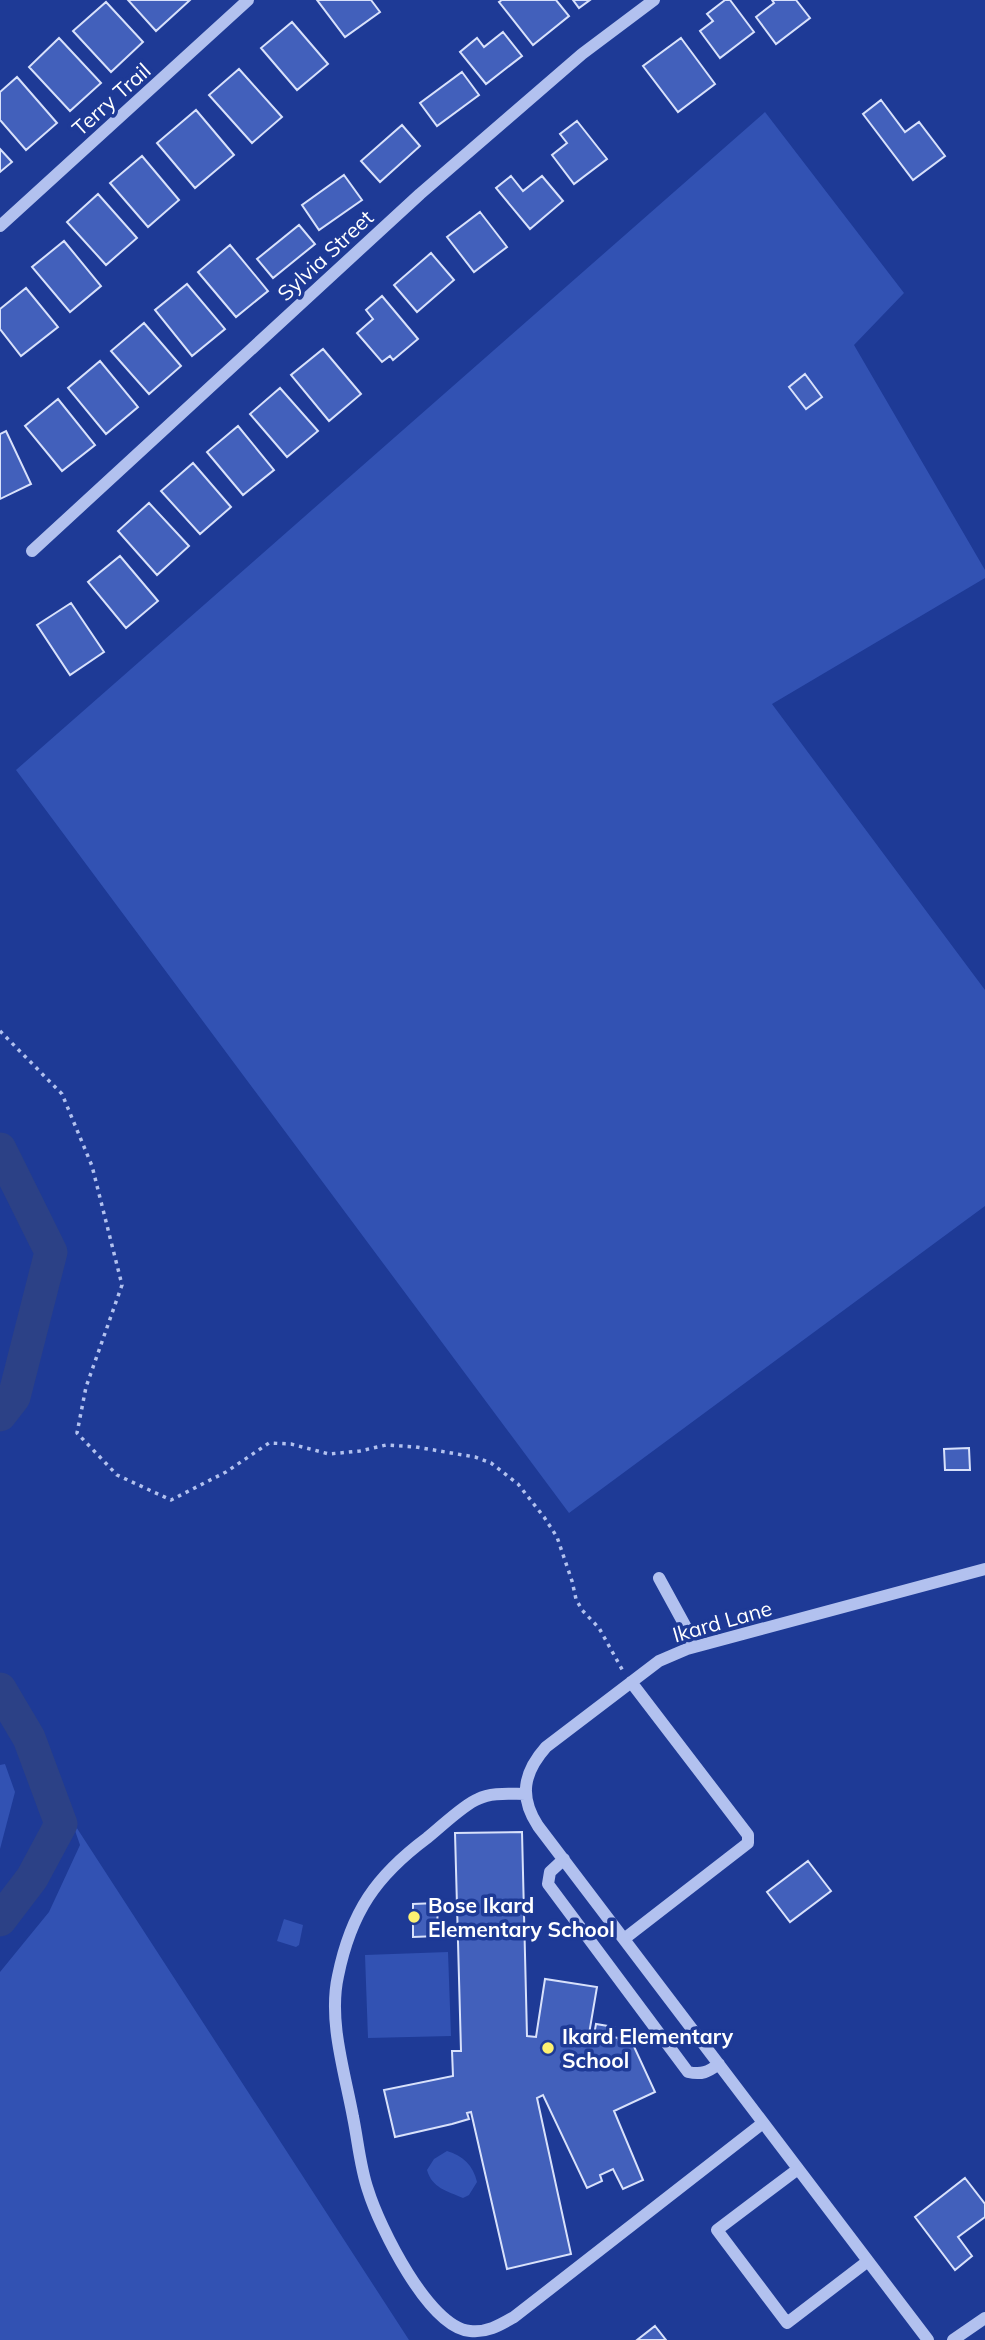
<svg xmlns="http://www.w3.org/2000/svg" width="985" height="2340" viewBox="0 0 985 2340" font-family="Mulish,sans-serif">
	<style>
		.green { fill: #3252b3 }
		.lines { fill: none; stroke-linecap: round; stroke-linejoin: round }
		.river { stroke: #2c4186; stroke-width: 33 }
		.building { fill: #4260bb; stroke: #d8e1fb; stroke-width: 2 }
		.path { stroke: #b2c1ef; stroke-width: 3.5; stroke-dasharray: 3.5 5; stroke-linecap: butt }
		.minor { stroke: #b2c1ef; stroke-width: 12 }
		.poi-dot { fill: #fdf171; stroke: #1e3a96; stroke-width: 2.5 }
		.labels { text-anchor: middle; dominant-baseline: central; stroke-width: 7; stroke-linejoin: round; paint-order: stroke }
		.street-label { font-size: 21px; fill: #fff; stroke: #1e3a96 }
		.poi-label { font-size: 21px; font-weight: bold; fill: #fff; stroke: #1e3a96; text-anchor: start }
	</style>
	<rect width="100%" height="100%" fill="#1e3a96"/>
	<!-- green -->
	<path class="green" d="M765,112L904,293L854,345L985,570V578L772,704L985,990V1206L569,1513L16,770Z
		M5,1764L15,1792L0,1849V1765Z
		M71,1819L409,2340H0V1972L49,1912L80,1845Z
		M284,1919L303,1925L299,1945L296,1947L277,1941Z
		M448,1952L451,2036L368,2038L365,1955Z
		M447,2151C463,2156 473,2165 477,2182L469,2195L463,2198C447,2191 432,2188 427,2170L434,2159Z"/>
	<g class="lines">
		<!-- river -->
		<path class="river" d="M0,1149L51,1252L14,1397L0,1415
			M0,1689L29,1738L61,1824L32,1878L0,1920"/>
	</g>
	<!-- building -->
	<path class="building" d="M128,0H190L156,31Z
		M317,0H371L380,12L345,37Z
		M502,0H556L569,16L533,45L499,2Z
		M573,0H590L579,8Z
		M725,0H730L754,32L720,58L700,31L713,21L707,14Z
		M772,0H796L810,18L776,44L756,17L774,3Z
		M106,2L143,42L111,72L73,31Z
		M292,22L328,64L297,90L261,48Z
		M503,32L522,56L486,84L460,52L477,38L484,47Z
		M59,38L101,83L70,111L29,67Z
		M681,38L715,84L678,112L643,66Z
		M239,69L282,117L252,143L209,95Z
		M462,72L479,95L437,126L420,103Z
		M17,77L57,123L26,150L0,120V92Z
		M881,100L905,132L919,122L945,156L913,180L863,114Z
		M196,110L234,155L195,188L157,143Z
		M577,121L607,159L574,184L552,155L567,143L560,134Z
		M402,125L420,146L380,182L361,161Z
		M0,149L12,162L0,172Z
		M142,156L179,200L148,227L110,183Z
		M344,175L362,200L319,230L302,205Z
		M511,176L523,191L542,176L563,201L530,229L496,188Z
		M98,194L137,238L106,265L67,222Z
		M480,212L507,247L474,272L447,237Z
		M299,225L315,244L273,278L257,259Z
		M64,241L101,286L70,312L32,267Z
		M230,245L268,291L236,317L198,272Z
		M431,253L454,280L417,312L394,285Z
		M187,284L225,329L192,356L155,310Z
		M26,288L58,327L21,356L0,329V309Z
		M382,296L418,339L393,360L390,356L382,362L357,333L373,319L366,310Z
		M144,323L181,366L149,394L111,351Z
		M323,349L361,394L329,421L291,375Z
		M100,361L138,407L106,434L68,388Z
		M805,374L822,397L806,409L789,387Z
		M280,388L318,431L287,457L250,414Z
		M58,399L95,445L62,471L25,426Z
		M238,426L274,470L243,495L207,452Z
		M6,431L31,484L0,499V434Z
		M193,463L231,507L200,534L161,491Z
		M149,503L189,546L157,575L118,531Z
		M120,556L158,601L126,628L88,582Z
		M71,603L104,652L70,675L37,625Z
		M969,1448L970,1470H945L944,1449Z
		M522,1832L527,2036L536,2037L545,1979L597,1987L589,2034L594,2035L596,2024L614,2027L612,2037L618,2038L620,2045L631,2040L655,2092L614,2111L643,2180L623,2189L613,2169L600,2175L602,2181L587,2188L543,2095L537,2098L571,2254L507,2269L471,2112L467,2113L469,2119L452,2124L395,2137L384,2090L453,2076L452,2051H461L455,1833Z
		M808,1861L831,1891L790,1922L767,1892Z
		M437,1903L438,1936L413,1937V1904Z
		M965,2178L985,2204V2217L958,2237L972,2256L955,2270L915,2217Z
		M655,2326L666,2340H637Z"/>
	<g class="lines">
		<!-- path -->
		<path class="path" d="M0,1031L62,1094L92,1166L122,1285L86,1387L77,1433L117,1475L171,1500L226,1472L269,1443L291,1444L329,1454L360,1451L386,1445L416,1447L475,1457L491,1463L518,1484L544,1517L557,1537L572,1581L576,1599L582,1610L599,1628L623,1671"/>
		<!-- minor -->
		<path class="minor" d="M0,226L248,0
			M32,551L420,194L582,54L654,0
			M659,1578L688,1631L694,1647
			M525,1794C510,1794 491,1792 478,1799C463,1805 441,1827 427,1838C376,1876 351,1912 338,1976C328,2021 345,2073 353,2117C358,2141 360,2167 368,2190C379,2226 429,2328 470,2331C487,2333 500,2325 514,2317L763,2123
			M564,1859L550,1872L548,1884L688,2072C702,2075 708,2072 719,2064
			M624,1939L748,1843V1835L631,1682
			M798,2169L717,2230L787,2323L868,2261
			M928,2340L538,1826C519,1797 523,1773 546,1747L659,1661L687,1649L985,1569
			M953,2340L985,2318"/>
	</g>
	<!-- markers -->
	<g class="poi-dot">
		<circle cx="414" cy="1917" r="7"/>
		<circle cx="548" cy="2048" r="7"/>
	</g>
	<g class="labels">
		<!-- street labels -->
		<g class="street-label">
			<text transform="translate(111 99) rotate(-42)">Terry Trail</text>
			<text transform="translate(325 255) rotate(-43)">Sylvia Street</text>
			<text transform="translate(722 1621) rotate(-16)">Ikard Lane</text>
		</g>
		<!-- poi labels -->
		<g class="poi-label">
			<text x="428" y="1905">Bose Ikard<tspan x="428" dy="24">Elementary School</tspan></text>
			<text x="562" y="2036">Ikard Elementary<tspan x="562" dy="24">School</tspan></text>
		</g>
	</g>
</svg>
